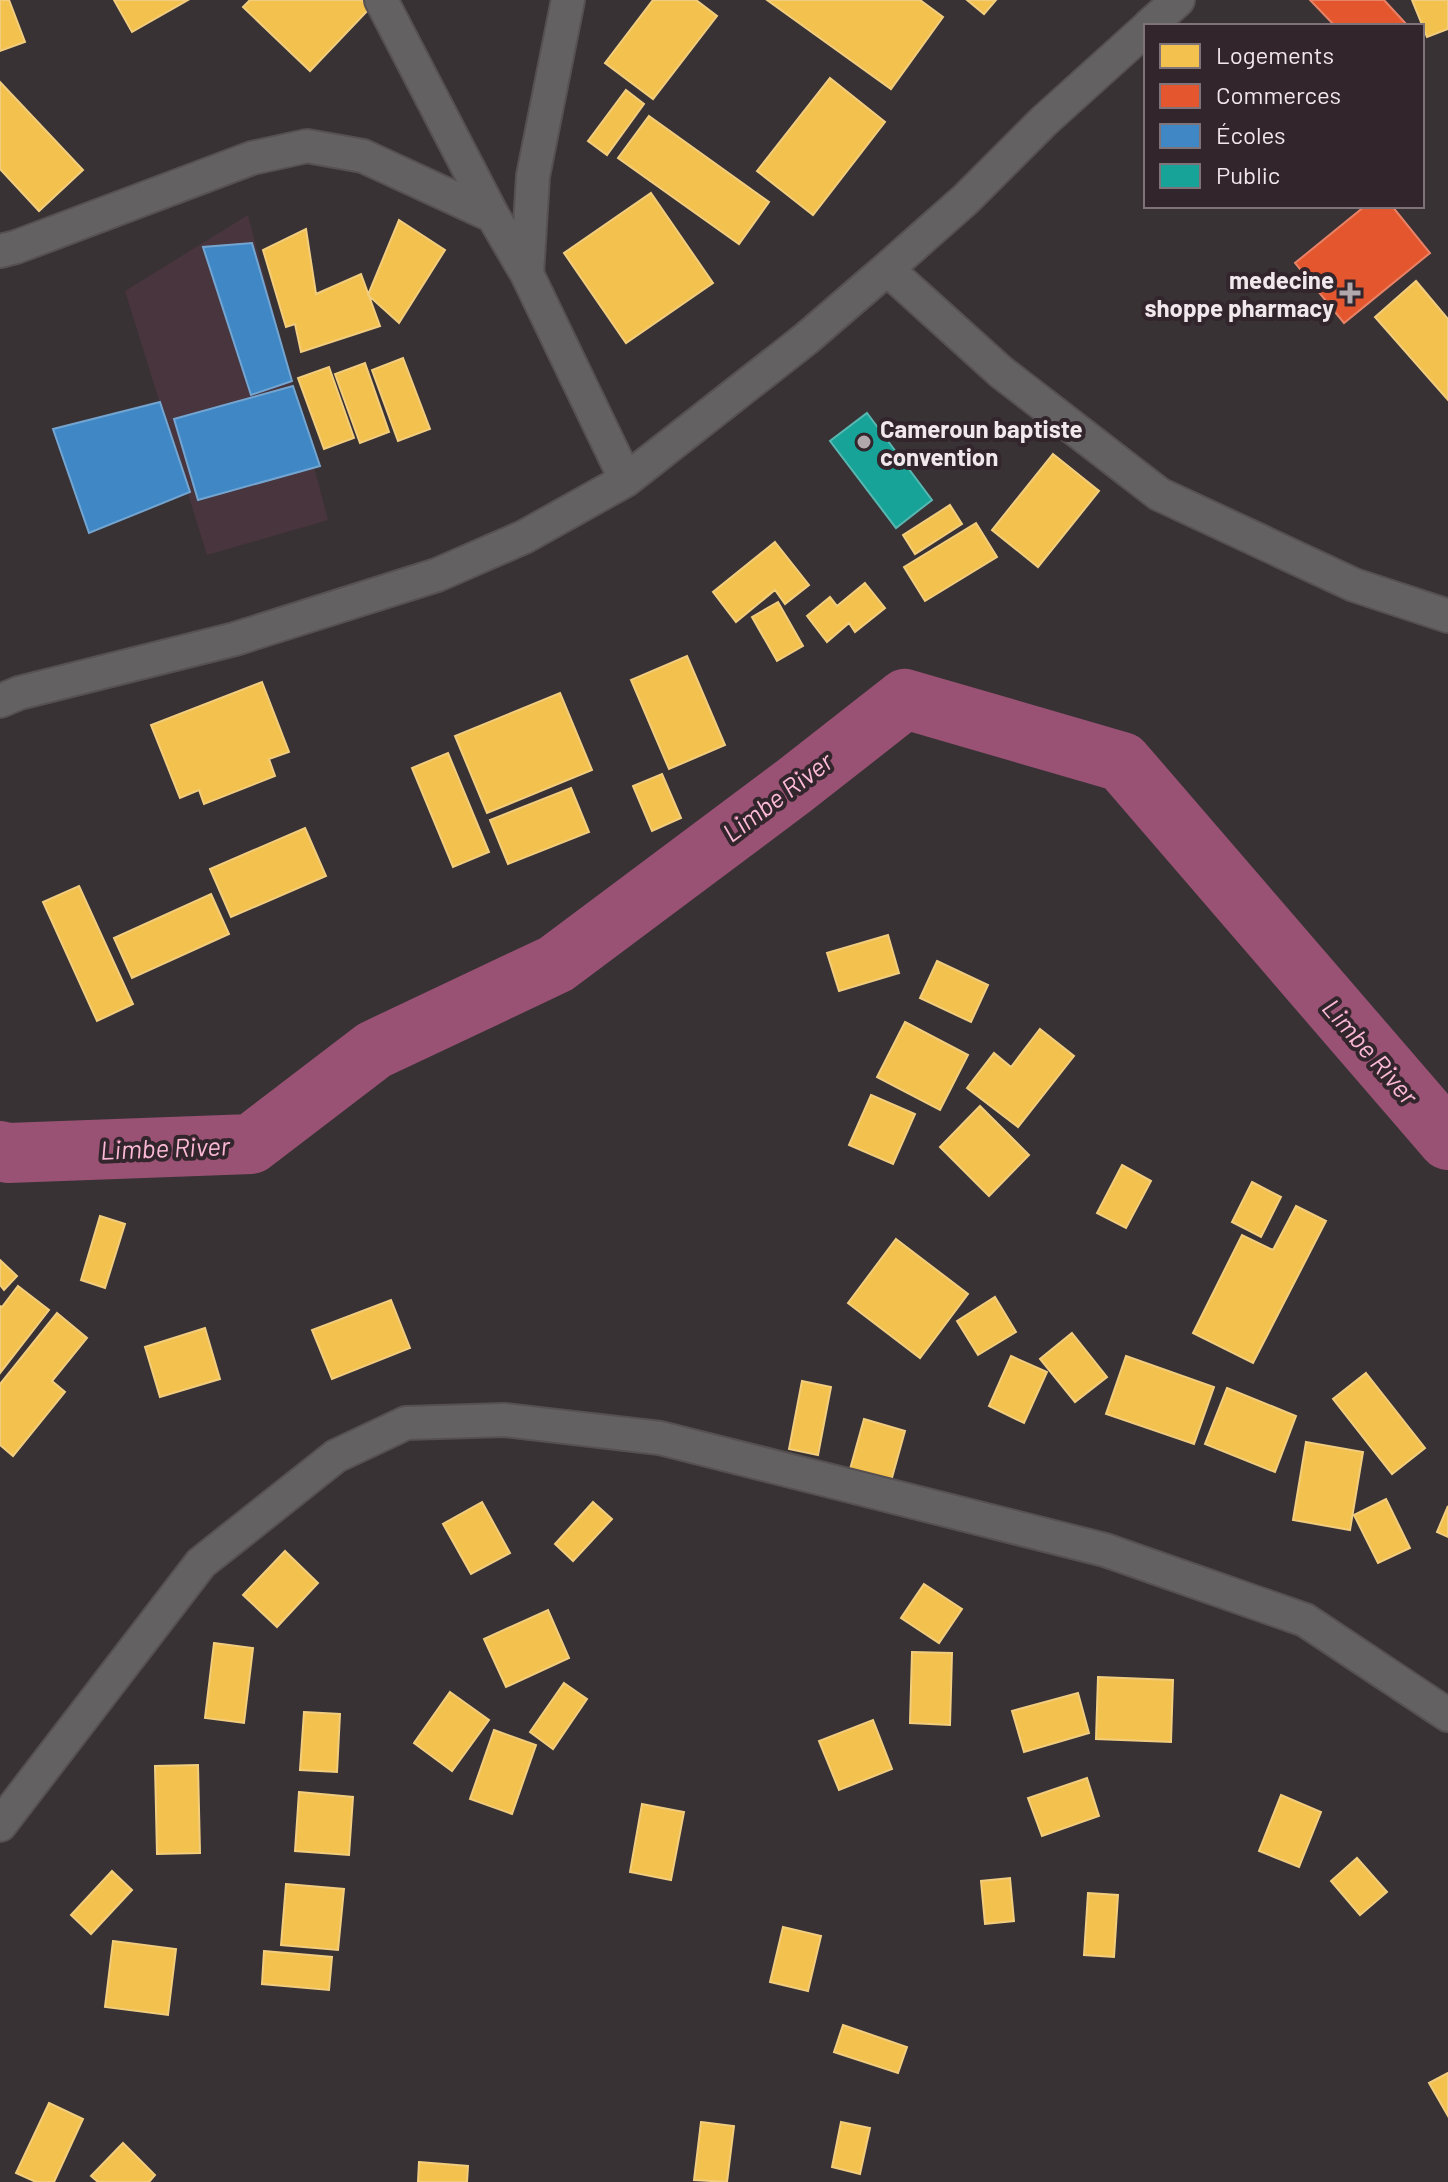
<svg xmlns="http://www.w3.org/2000/svg" width="1448" height="2182" viewBox="0 0 1448 2182" font-family="Barlow,sans-serif">
	<style>
		.built { fill: #48353e }
		.homes { fill: #f2c14e; stroke: #f2cd7d; stroke-width: 2 }
		.shops { fill: #e4572e; stroke: #e88267; stroke-width: 2 }
		.schools { fill: #3f88c5; stroke: #74a5d1; stroke-width: 2 }
		.public { fill: #17a398; stroke: #58b8b1; stroke-width: 2 }
		.lines { fill: none; stroke-linecap: round; stroke-linejoin: round }
		.river { stroke: #995274; stroke-width: 60 }
		.minor-casing { stroke: #565052; stroke-width: 36 }
		.minor { stroke: #646162; stroke-width: 32 }
		.poi-dot { fill: #b1a8ac; stroke: #32252b; stroke-width: 3 }
		.labels { text-anchor: middle; dominant-baseline: central; stroke-width: 8; stroke-linejoin: round; paint-order: stroke }
		.poi-label { font-size: 24px; font-weight: bold; fill: #f1e8ec; stroke: #32252b; text-anchor: end }
		.water-label { font-size: 26px; font-style: italic; fill: #fbb9d6; stroke: #32252b }
	</style>
	<rect width="100%" height="100%" fill="#393235"/>
	<!-- built -->
	<path class="built" d="M248,215L328,520L207,555L125,291Z"/>
	<!-- homes -->
	<path class="homes" d="M0,0H9L25,42L0,51Z
		M114,0H188L132,32Z
		M250,0H362L370,8L310,71L243,7Z
		M653,0H696L717,16L653,99L605,63Z
		M767,0H920L943,17L891,89Z
		M967,0H996L984,14Z
		M1412,0H1448V29L1427,37Z
		M830,78L885,122L813,215L757,171Z
		M0,82L83,170L39,211L0,169Z
		M626,90L644,104L607,155L588,141Z
		M649,116L769,202L739,244L618,158Z
		M651,193L713,283L626,343L564,253Z
		M399,220L445,250L399,323L368,295Z
		M306,229L316,294L361,274L380,326L301,352L295,324L286,327L263,250Z
		M1416,281L1448,319V400L1375,317Z
		M403,358L430,429L398,441L372,370Z
		M365,363L389,432L360,443L335,374Z
		M329,367L354,438L324,449L298,378Z
		M1053,454L1099,491L1038,567L992,530Z
		M950,505L962,524L915,554L903,535Z
		M976,523L997,557L925,601L904,567Z
		M775,542L809,585L785,604L775,590L736,622L713,592Z
		M865,583L885,608L855,632L849,623L827,642L807,616L830,597L837,606Z
		M778,602L803,646L777,661L752,617Z
		M687,656L725,745L669,769L631,680Z
		M262,682L289,752L269,759L275,776L204,804L199,790L180,798L151,725Z
		M560,693L592,770L487,813L455,736Z
		M448,753L489,852L453,867L412,768Z
		M662,774L681,818L652,831L633,786Z
		M571,788L589,832L508,864L490,820Z
		M305,828L326,876L231,917L210,869Z
		M79,886L133,1004L97,1021L43,902Z
		M211,894L229,934L132,978L114,938Z
		M888,935L899,973L839,991L827,953Z
		M937,961L988,985L971,1022L920,998Z
		M905,1022L968,1055L940,1110L877,1077Z
		M1040,1029L1074,1056L1018,1127L967,1088L994,1053L1011,1067Z
		M871,1095L915,1114L893,1164L849,1145Z
		M980,1106L1029,1155L989,1196L940,1147Z
		M1122,1165L1151,1181L1126,1228L1097,1213Z
		M1252,1182L1281,1197L1261,1237L1232,1222Z
		M1296,1206L1326,1221L1253,1363L1193,1333L1242,1235L1273,1250Z
		M100,1216L125,1224L105,1288L81,1280Z
		M896,1239L968,1294L920,1358L848,1303Z
		M0,1260L17,1276L4,1290L0,1285Z
		M18,1286L49,1310L0,1373V1306L2,1307Z
		M995,1297L1016,1332L978,1355L957,1321Z
		M391,1300L410,1348L332,1379L312,1330Z
		M57,1313L87,1338L52,1381L65,1392L13,1456L0,1445V1384Z
		M205,1328L220,1379L160,1397L145,1347Z
		M1072,1333L1107,1377L1075,1402L1040,1359Z
		M1011,1356L1047,1372L1024,1423L989,1406Z
		M1126,1356L1214,1387L1194,1444L1106,1414Z
		M1366,1373L1425,1448L1392,1474L1333,1399Z
		M802,1381L831,1387L818,1455L789,1449Z
		M1227,1388L1296,1416L1275,1472L1205,1444Z
		M864,1419L905,1431L888,1492L847,1480Z
		M1306,1442L1363,1452L1350,1530L1293,1520Z
		M1386,1499L1410,1548L1378,1563L1354,1515Z
		M482,1502L510,1553L471,1574L443,1524Z
		M593,1502L612,1519L573,1561L555,1544Z
		M1448,1506V1537L1437,1532Z
		M285,1551L318,1583L277,1627L243,1595Z
		M924,1584L962,1609L939,1643L901,1618Z
		M548,1610L569,1658L506,1687L484,1639Z
		M214,1643L253,1648L244,1723L205,1718Z
		M912,1652L952,1653L950,1725L910,1723Z
		M1098,1677L1173,1680L1171,1742L1096,1739Z
		M564,1683L587,1699L553,1749L530,1732Z
		M450,1692L489,1720L452,1771L414,1743Z
		M1078,1693L1089,1733L1024,1752L1012,1711Z
		M304,1712L340,1714L337,1772L300,1770Z
		M873,1720L892,1769L839,1790L819,1741Z
		M494,1730L536,1745L512,1814L470,1799Z
		M198,1765L200,1853L157,1854L155,1766Z
		M1087,1778L1099,1816L1042,1836L1028,1798Z
		M299,1792L353,1797L349,1855L295,1851Z
		M1281,1795L1321,1812L1299,1867L1259,1851Z
		M642,1804L684,1812L671,1880L630,1872Z
		M1357,1858L1387,1892L1360,1915L1331,1881Z
		M112,1871L132,1890L91,1934L71,1915Z
		M1010,1878L1014,1921L985,1924L981,1881Z
		M286,1884L344,1889L338,1950L281,1945Z
		M1088,1893L1118,1895L1114,1957L1084,1955Z
		M783,1927L821,1936L808,1991L770,1982Z
		M113,1941L176,1949L168,2015L105,2007Z
		M264,1951L332,1957L329,1990L262,1984Z
		M843,2025L907,2047L898,2073L834,2052Z
		M1448,2073V2116L1429,2083Z
		M49,2103L83,2119L54,2182H36L16,2173Z
		M701,2122L734,2126L727,2182L694,2180Z
		M841,2122L870,2128L860,2174L832,2167Z
		M123,2143L155,2175L149,2182H98L91,2176Z
		M419,2162L468,2166L467,2182H418Z"/>
	<!-- shops -->
	<path class="shops" d="M1310,0H1384L1408,26H1335Z
		M1365,206H1392L1430,253L1344,323L1295,263Z"/>
	<!-- schools -->
	<path class="schools" d="M252,243L292,381L251,395L203,247Z
		M293,386L320,466L198,500L174,419Z
		M160,402L190,492L89,533L53,429Z"/>
	<!-- public -->
	<path class="public" d="M867,413L932,500L896,528L830,441Z"/>
	<g class="lines">
		<!-- river -->
		<path class="river" d="M0,1151L8,1153L251,1144L374,1050L556,964L794,786L905,699L1122,762L1448,1140"/>
		<defs>
			<path id="minor" d="M381,0L493,216L527,274
				M568,0L533,176L527,274L626,480
				M1149,26L1178,0
				M0,251L16,247L252,158L307,146L363,156L493,216
				M887,269L1001,372L1159,494L1354,585L1448,616
				M0,701L19,693L235,639L437,575L524,537L626,480L807,338L887,269L966,199L1044,121L1146,29
				M0,1825L201,1563L336,1456L406,1423L504,1420L660,1438L1105,1550L1305,1620L1448,1715"/>
		</defs>
		<!-- minor casing -->
		<use href="#minor" class="minor-casing"/>
		<!-- minor -->
		<use href="#minor" class="minor"/>
	</g>
	<!-- markers -->
	<g class="poi-dot">
		<path d="M1346 281h8v8h8v8h-8v8h-8v-8h-8v-8h8z"/>
		<circle cx="864" cy="442" r="8"/>
	</g>
	<g class="labels">
		<!-- poi labels -->
		<g class="poi-label">
			<text x="1334" y="279">medecine<tspan x="1334" dy="28">shoppe pharmacy</tspan></text>
			<text x="880" y="428" text-anchor="start">Cameroun baptiste<tspan x="880" dy="28">convention</tspan></text>
		</g>
		<!-- water labels -->
		<g class="water-label">
			<text transform="translate(777 796) rotate(-37)">Limbe River</text>
			<text transform="translate(1371 1051) rotate(49)">Limbe River</text>
			<text transform="translate(165 1147) rotate(-2)">Limbe River</text>
		</g>
	</g>
	<!-- legend -->
	<rect x="1144" y="24" width="280" height="184" fill="#32252b" stroke="#7e7378" stroke-width="2"/>
	<rect x="1160" y="44" width="40" height="24" fill="#f2c14e" stroke="#7e7378" stroke-width="2"/>
	<text x="1216" y="64" font-size="24" fill="#f1e8ec">Logements</text>
	<rect x="1160" y="84" width="40" height="24" fill="#e4572e" stroke="#7e7378" stroke-width="2"/>
	<text x="1216" y="104" font-size="24" fill="#f1e8ec">Commerces</text>
	<rect x="1160" y="124" width="40" height="24" fill="#3f88c5" stroke="#7e7378" stroke-width="2"/>
	<text x="1216" y="144" font-size="24" fill="#f1e8ec">Écoles</text>
	<rect x="1160" y="164" width="40" height="24" fill="#17a398" stroke="#7e7378" stroke-width="2"/>
	<text x="1216" y="184" font-size="24" fill="#f1e8ec">Public</text>
</svg>
